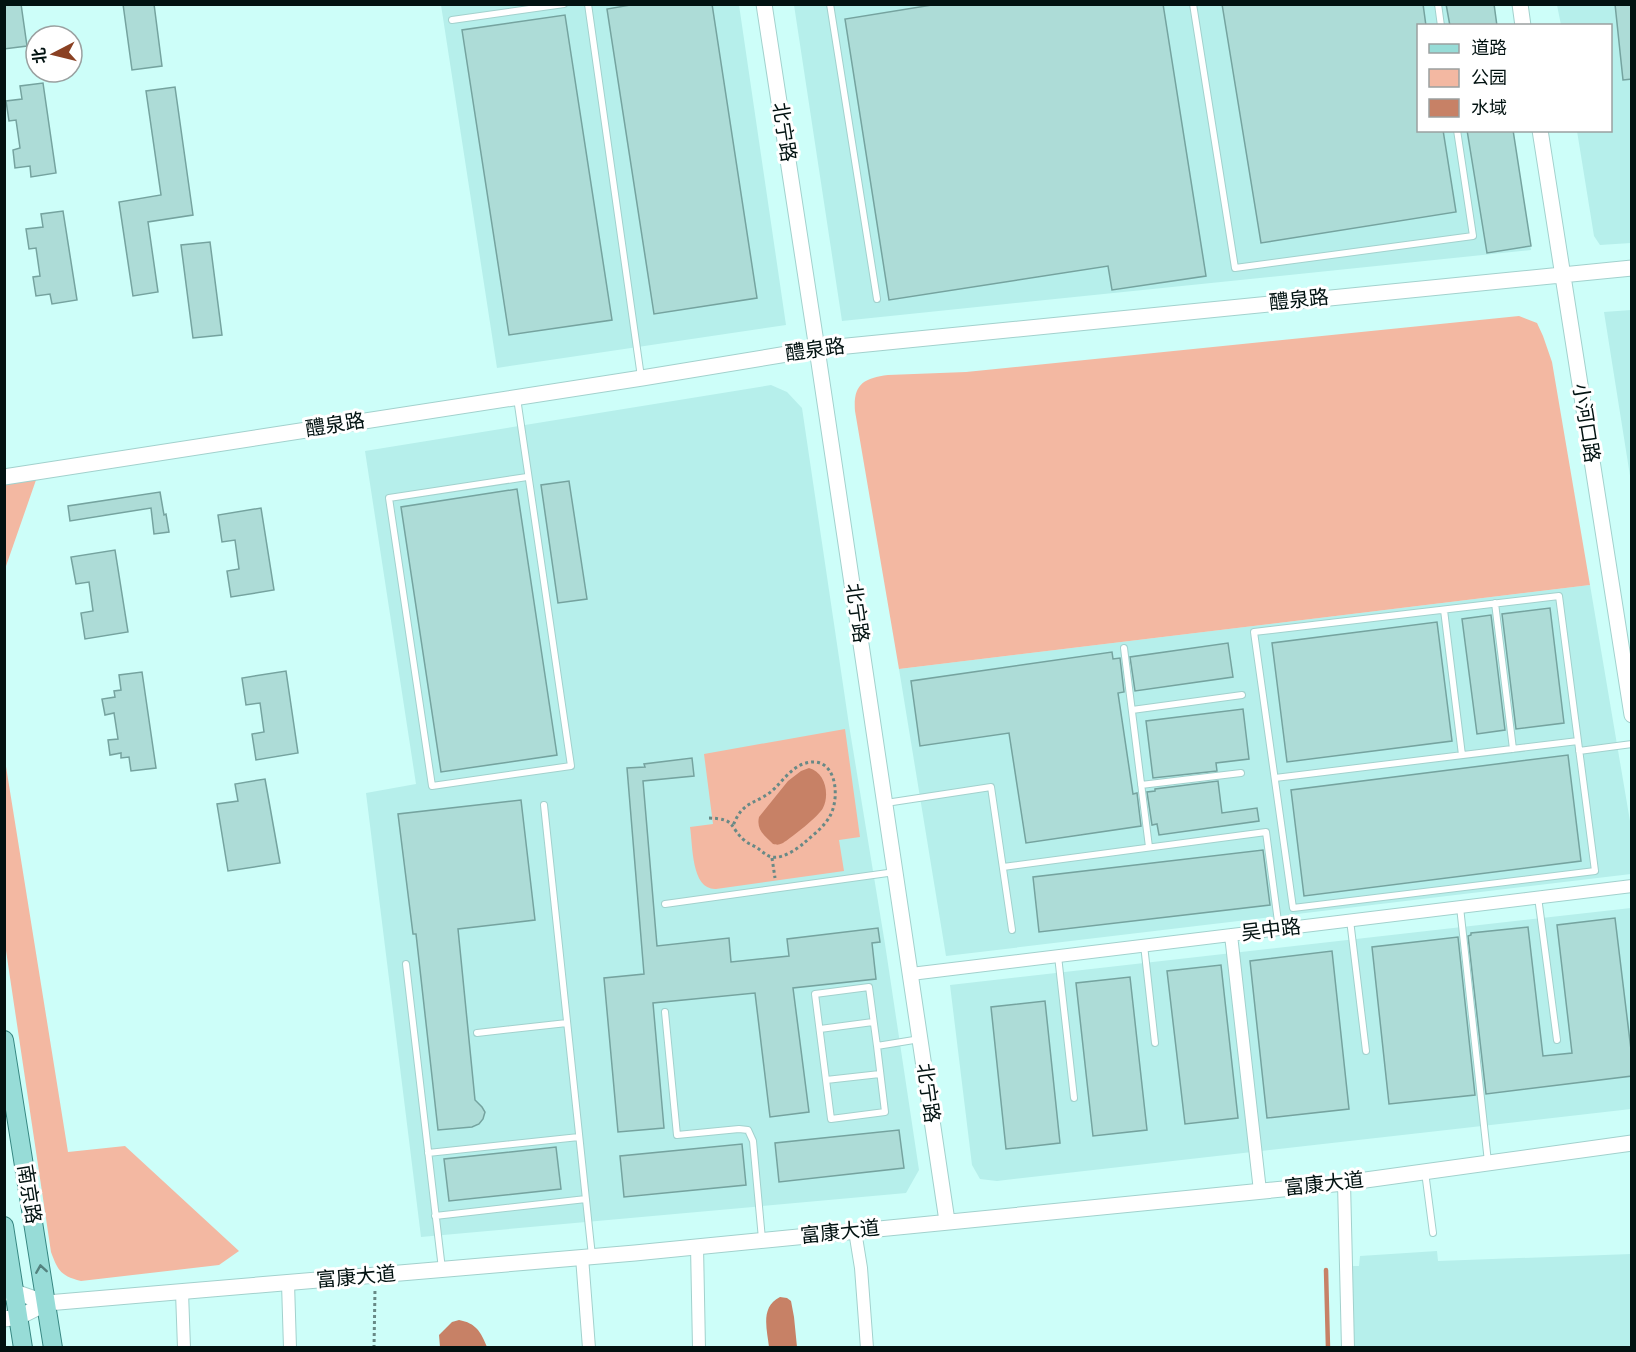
<svg xmlns="http://www.w3.org/2000/svg" width="1636" height="1352" viewBox="0 0 1636 1352" font-family="'Nunito Sans','Noto Sans SC',sans-serif">
	<style>
		.built { fill: #b6efeb }
		.green { fill: #f3b8a2 }
		.water { fill: #c78166 }
		.lines { fill: none; stroke-linecap: round; stroke-linejoin: round }
		.stream { stroke: #c78166; stroke-width: 4.5 }
		.building { fill: #addcd7; stroke: #75a39f; stroke-width: 1.5 }
		.service-casing { stroke: #a2d1cd; stroke-width: 8 }
		.minor-casing { stroke: #a2d1cd; stroke-width: 14 }
		.tertiary-casing { stroke: #a2d1cd; stroke-width: 17 }
		.primary-casing { stroke: #368681; stroke-width: 20 }
		.path { stroke: #688986; stroke-width: 3; stroke-dasharray: 3 3; stroke-linecap: butt }
		.service { stroke: #fff; stroke-width: 6 }
		.minor { stroke: #fff; stroke-width: 12 }
		.tertiary { stroke: #fff; stroke-width: 15 }
		.primary { stroke: #97dcd7; stroke-width: 18 }
		.oneway { stroke: #54817e }
		.labels { text-anchor: middle; dominant-baseline: central; stroke-width: 6; stroke-linejoin: round; paint-order: stroke }
		.street-label { font-size: 20px; fill: #021211; stroke: #fff }
	</style>
	<rect width="100%" height="100%" fill="#cdfef9"/>
	<!-- built -->
	<path class="built" d="M441,5H739L786,325L497,368Z
		M794,5H1494L1497,25L1418,26V130L1513,131L1531,250L842,321Z
		M1557,5H1631V243L1600,245L1594,236L1577,131L1610,130V26L1561,25Z
		M1631,310H1632L1631,482L1604,312Z
		M771,385L787,392L802,408L849,725L885,944L919,1170L906,1193L421,1237L366,793L416,784L365,451Z
		M1590,585L1631,827V874L946,956L899,669Z
		M1631,908V1109L997,1181L980,1179L972,1165L950,985Z
		M1437,1251L1438,1261L1631,1254V1347H1352L1350,1266H1359L1360,1256Z"/>
	<!-- green -->
	<path class="green" d="M1519,316L1537,323L1543,336L1552,362L1590,585L899,669L855,411C853,385 863,378 888,375L966,372Z
		M36,480L5,569V484Z
		M845,729L860,837L839,840L844,871L716,889C691,890 693,846 690,827L713,824L704,754Z
		M4,754L68,1152L125,1146L239,1251L219,1265L81,1281C61,1276 58,1271 51,1252L5,944Z"/>
	<!-- water -->
	<path class="water" d="M809,768C825,772 830,794 823,808C819,816 791,838 783,843C778,845 778,845 773,844C765,836 756,830 759,817L788,781L801,771Z
		M780,1297L787,1298L791,1301L794,1317L797,1347H769C767,1329 760,1307 780,1297Z
		M459,1320C476,1323 481,1332 487,1347H440L439,1335L452,1322Z"/>
	<g class="lines">
		<!-- stream -->
		<path class="stream" d="M1326,1270L1328,1348"/>
	</g>
	<!-- building -->
	<path class="building" d="M4,4H21L27,46L4,49Z
		M123,4H154L162,66L132,70Z
		M636,4H712L757,298L654,314L607,9Z
		M938,4H1163L1206,276L1112,290L1108,266L889,300L845,19Z
		M1222,4H1423L1426,26H1419V130H1443L1456,212L1261,243Z
		M1446,4H1494L1497,26H1450Z
		M1615,4H1632V79L1623,80Z
		M565,15L612,320L509,335L462,30Z
		M43,83L56,173L31,177L30,166L15,168L13,150L20,148L16,120L9,121L6,101L22,99L20,86Z
		M175,87L193,215L148,222L158,292L133,296L119,202L161,195L146,91Z
		M1467,130H1513L1531,246L1487,253Z
		M63,211L77,300L52,304L50,294L36,296L33,277L40,276L36,248L29,249L26,229L43,227L41,214Z
		M210,242L222,335L193,338L181,245Z
		M569,481L587,599L558,603L541,485Z
		M517,489L557,755L441,772L401,507Z
		M160,492L164,515L166,514L169,532L154,534L151,508L70,521L68,506Z
		M261,508L274,590L231,597L227,571L239,569L235,540L222,542L218,515Z
		M115,550L128,632L85,639L81,613L93,611L89,582L76,584L71,557Z
		M1550,608L1564,723L1516,729L1502,614Z
		M1491,615L1505,730L1477,734L1462,619Z
		M1437,622L1452,741L1287,762L1272,643Z
		M1228,643L1233,677L1135,691L1130,657Z
		M1112,652L1113,659L1120,658L1124,692L1118,693L1133,794L1137,793L1141,826L1026,843L1009,733L920,746L911,681Z
		M286,671L298,753L256,760L252,734L264,732L260,703L246,705L242,678Z
		M142,672L156,768L131,771L129,757L121,758V753L110,755L108,740L118,739L114,713L105,715L102,699L115,697L114,691L121,690L119,675Z
		M1243,709L1249,759L1216,763L1217,771L1153,778L1146,721Z
		M1568,755L1581,861L1304,896L1291,790Z
		M692,758L694,776L643,781L657,946L729,938L731,962L789,956L787,939L878,928L880,942L872,943L876,979L793,988L809,1112L770,1117L755,993L653,1003L664,1128L618,1132L604,978L644,974L627,768L645,767L644,764Z
		M265,779L280,863L228,871L217,804L238,801L235,784Z
		M1218,781L1222,813L1257,808L1259,821L1159,835L1157,824L1152,825L1147,792L1155,791V789Z
		M521,800L535,920L458,929L475,1100L482,1107L485,1112L483,1119L479,1124L472,1127L438,1130L416,934H413L398,814Z
		M1263,850L1270,905L1039,932L1033,877Z
		M1615,918L1632,1058V1076L1486,1094L1468,936L1471,935V933L1528,927L1543,1056L1572,1053L1557,925Z
		M1458,937L1475,1095L1389,1104L1372,947Z
		M1332,951L1349,1109L1267,1118L1250,961Z
		M1221,965L1238,1118L1185,1124L1167,971Z
		M1130,977L1147,1130L1093,1136L1076,983Z
		M1045,1001L1060,1143L1006,1149L991,1007Z
		M899,1130L904,1168L779,1182L775,1143Z
		M742,1144L746,1185L624,1197L620,1156Z
		M556,1147L561,1189L449,1201L444,1159Z"/>
	<g class="lines">
		<defs>
			<path id="service" d="M588,4L641,377
				M830,4L877,299
				M1193,4L1235,268L1473,236L1457,130
				M1438,4L1441,26
				M452,20L564,4
				M517,398L571,766L432,786L389,498L527,477
				M1559,596L1595,871L1293,908L1254,632Z
				M1495,603L1513,749
				M1444,610L1462,755
				M1124,648L1149,847
				M1132,710L1242,695
				M1579,751L1632,744
				M1275,778L1578,741
				M1141,785L1241,773
				M886,803L991,787L1012,930
				M544,805L592,1256
				M1003,867L1266,832L1279,929
				M1538,897L1557,1040
				M665,904L895,872
				M1460,907L1488,1162
				M1350,920L1366,1051
				M1144,945L1155,1043
				M1058,956L1074,1098
				M406,964L442,1269
				M665,1012L677,1135L739,1129L748,1130L753,1141L762,1239
				M820,1029L873,1022
				M477,1033L567,1023
				M877,1046L869,987L815,994L831,1119L885,1112L877,1046L920,1039
				M826,1080L880,1074
				M428,1153L579,1137
				M1425,1172L1433,1233
				M435,1216L586,1199"/>
			<path id="minor" d="M1231,935L1260,1191
				M911,974L1632,886
				M1344,1183L1348,1348
				M855,1231L861,1268L867,1348
				M697,1246L699,1348
				M582,1257L589,1348
				M288,1283L290,1348
				M182,1292L184,1348"/>
			<path id="tertiary" d="M764,4L817,349L947,1221
				M1520,4L1523,26
				M1540,130L1632,715
				M4,477L642,378L817,349L1632,268
				M4,1293L15,1292L47,1303
				M4,1319L19,1317L47,1303L635,1253L1344,1183L1632,1143"/>
			<path id="primary" d="M4,1040L53,1348
				M4,1226L23,1348"/>
		</defs>
		<!-- service casing -->
		<use href="#service" class="service-casing"/>
		<!-- minor casing -->
		<use href="#minor" class="minor-casing"/>
		<!-- tertiary casing -->
		<use href="#tertiary" class="tertiary-casing"/>
		<!-- primary casing -->
		<use href="#primary" class="primary-casing"/>
		<!-- path -->
		<path class="path" d="M709,818C737,819 728,826 745,841C750,845 756,846 760,850C764,853 767,856 772,857C783,859 797,849 804,843C813,835 824,827 830,816C841,796 836,752 803,764C792,768 784,779 776,787C759,805 743,798 733,826
			M772,858L775,878
			M374,1348L375,1289"/>
		<!-- service -->
		<use href="#service" class="service"/>
		<!-- minor -->
		<use href="#minor" class="minor"/>
		<!-- tertiary -->
		<use href="#tertiary" class="tertiary"/>
		<!-- primary -->
		<use href="#primary" class="primary"/>
	</g>
	<!-- one-way arrows -->
	<defs><path id="oneway-chevron" d="M-2-3.5L2.5 0L-2 3.5" fill="none" stroke-width="1.6" stroke-linecap="round" stroke-linejoin="round" transform="scale(1.5)"/></defs>
	<use class="oneway" href="#oneway-chevron" transform="translate(41 1269) rotate(-99)"/>
	<g class="labels">
		<!-- street labels -->
		<g class="street-label">
			<text transform="translate(784 132) rotate(81)">北宁路</text>
			<text transform="translate(1299 300) rotate(-6)">醴泉路</text>
			<text transform="translate(815 350) rotate(-8)">醴泉路</text>
			<text transform="translate(1586 423) rotate(81)">小河口路</text>
			<text transform="translate(335 425) rotate(-9)">醴泉路</text>
			<text transform="translate(857 613) rotate(82)">北宁路</text>
			<text transform="translate(1271 930) rotate(-7)">吴中路</text>
			<text transform="translate(928 1093) rotate(82)">北宁路</text>
			<text transform="translate(1324 1184) rotate(-6)">富康大道</text>
			<text transform="translate(29 1194) rotate(81)">南京路</text>
			<text transform="translate(840 1232) rotate(-6)">富康大道</text>
			<text transform="translate(356 1277) rotate(-5)">富康大道</text>
		</g>
	</g>
	<!-- border -->
	<rect width="1636" height="1352" fill="none" stroke="#021211" stroke-width="12"/>
	<!-- legend -->
	<rect x="1417" y="24" width="195" height="108" fill="#ffffff" stroke="#9aa0a0" stroke-width="1.5"/>
	<rect x="1429" y="44" width="30" height="9" fill="#97dcd7" stroke="#9aa0a0" stroke-width="1.5"/>
	<text x="1471" y="54" font-size="18" fill="#021211">道路</text>
	<rect x="1429" y="69" width="30" height="18" fill="#f3b8a2" stroke="#9aa0a0" stroke-width="1.5"/>
	<text x="1471" y="84" font-size="18" fill="#021211">公园</text>
	<rect x="1429" y="99" width="30" height="18" fill="#c78166" stroke="#9aa0a0" stroke-width="1.5"/>
	<text x="1471" y="114" font-size="18" fill="#021211">水域</text>
	<!-- north arrow -->
	<g transform="translate(54 54) rotate(263)"><circle r="28" fill="#ffffff" stroke="#9aa0a0" stroke-width="1.5"/>
	<path d="M0-4.5L10 22L0 15L-10 22Z" fill="#8a4123"/>
	<text y="-9" font-size="16" font-weight="bold" text-anchor="middle" fill="#021211">北</text>
	</g>
</svg>
